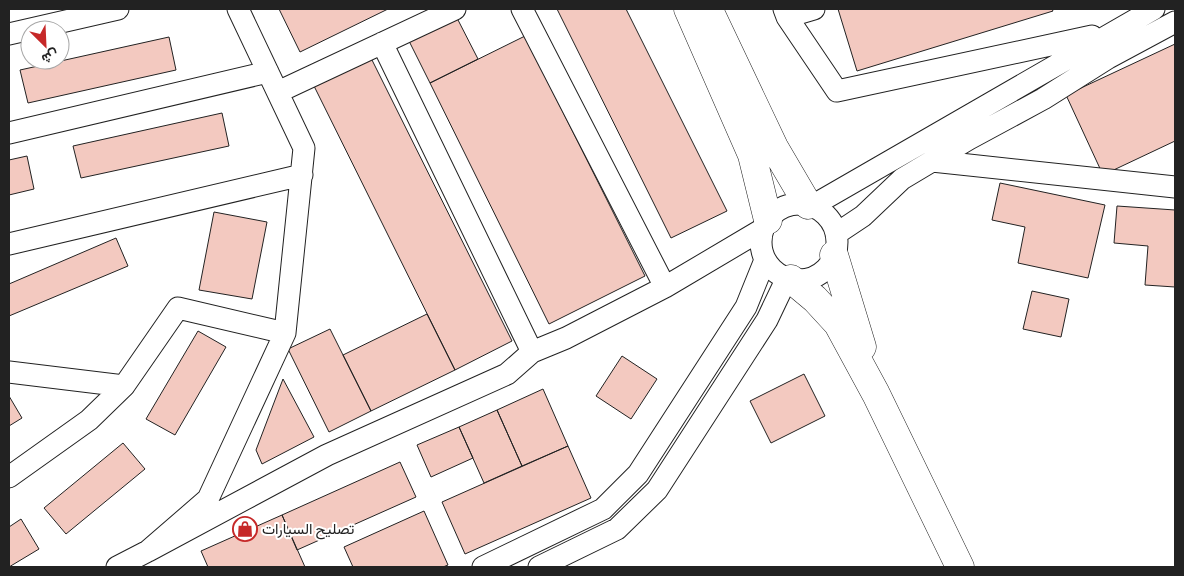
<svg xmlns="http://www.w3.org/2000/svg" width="1184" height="576" viewBox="0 0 1184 576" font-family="Bitter,Vazirmatn,serif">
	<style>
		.building { fill: #f3c9c0; stroke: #222 }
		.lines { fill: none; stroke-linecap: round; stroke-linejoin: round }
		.minor-casing { stroke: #222; stroke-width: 23 }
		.major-casing { stroke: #222; stroke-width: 29 }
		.highway-casing { stroke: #222; stroke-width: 29 }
		.minor { stroke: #fff; stroke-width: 21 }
		.major { stroke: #fff; stroke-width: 28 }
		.highway { stroke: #fff; stroke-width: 28 }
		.labels { text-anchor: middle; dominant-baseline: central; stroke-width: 4; stroke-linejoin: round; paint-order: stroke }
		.poi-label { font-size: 15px; fill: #222; stroke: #fff; text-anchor: start }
	</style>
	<rect width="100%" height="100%" fill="#fff"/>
	<!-- building -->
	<path class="building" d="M279,9H388L300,52Z
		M557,9H626L727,211L671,238Z
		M838,9H1052L1053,11L857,71Z
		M457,18L478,59L430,83L409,41Z
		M525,36L645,276L549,324L430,83Z
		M169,37L176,70L28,103L20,70Z
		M1175,44V141L1103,175L1066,95Z
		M371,58L512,341L455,370L314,86Z
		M222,113L229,146L81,178L73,146Z
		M27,156L34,189L9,195V160Z
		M1000,183L1105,205L1088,278L1018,263L1025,227L992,220Z
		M1117,206L1175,210V287L1145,285L1148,246L1114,243Z
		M214,212L267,222L252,299L199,290Z
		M116,238L128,266L9,316V284Z
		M1032,291L1069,299L1061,337L1023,329Z
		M427,314L455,370L371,411L343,355Z
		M330,329L371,411L329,432L288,349Z
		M198,331L226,347L175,435L146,419Z
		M622,356L657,379L631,419L596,396Z
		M804,374L825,416L771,443L750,401Z
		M283,379L314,437L262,464L256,450Z
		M543,389L568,446L522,466L497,410Z
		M9,396L22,418L9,426Z
		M497,410L522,466L484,483L459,427Z
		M459,427L473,458L431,477L417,445Z
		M123,443L145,469L66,534L44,508Z
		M568,446L591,498L465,554L442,502Z
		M400,462L416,497L297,550L282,515Z
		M424,511L448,565L443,567H353L344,547Z
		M282,515L305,567H208L201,551Z
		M21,519L39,549L9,567V527Z"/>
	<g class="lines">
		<defs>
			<path id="minor" d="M522,9L665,287
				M784,9L787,17L837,91L1092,36
				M787,17L814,9
				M9,34L118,9
				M382,43L532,352
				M278,92L455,9
				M9,133L268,72
				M932,161L1175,187
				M761 242a38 38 0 1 1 76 0a38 38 0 1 1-76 0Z
				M812,206L1154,9
				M836,234L863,216L902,179L969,139L1043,99L1108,58L1175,22
				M9,244L302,175
				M9,372L124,386
				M9,477L89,420L124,386L178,308L285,333
				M148,551L327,455L507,374L532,352L566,338L665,287L763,229
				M117,567L148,551L208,499L285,333L304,148L238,9
				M483,567L603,509L638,474L746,307L765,260
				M539,567L617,529L657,490L767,320L787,278"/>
			<path id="major" d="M834,255L862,347
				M791,279L815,299L838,324L876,394L960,567"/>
			<path id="highway" d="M688,9L752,155L768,220
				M709,10L774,147L808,205"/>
		</defs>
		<!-- minor casing -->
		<use href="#minor" class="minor-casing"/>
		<!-- major casing -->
		<use href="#major" class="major-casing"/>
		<!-- highway casing -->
		<use href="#highway" class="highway-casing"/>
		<!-- minor -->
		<use href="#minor" class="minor"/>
		<!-- major -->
		<use href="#major" class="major"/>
		<!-- highway -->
		<use href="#highway" class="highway"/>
	</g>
	<!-- icons -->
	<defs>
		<symbol id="shop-ring" viewBox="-11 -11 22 22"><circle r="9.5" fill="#fff" stroke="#c62828" stroke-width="1.5"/><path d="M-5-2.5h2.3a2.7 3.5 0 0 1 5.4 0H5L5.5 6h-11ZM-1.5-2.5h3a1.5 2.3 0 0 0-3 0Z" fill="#c62828"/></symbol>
	</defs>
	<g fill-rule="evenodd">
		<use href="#shop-ring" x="231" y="515" width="28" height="28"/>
	</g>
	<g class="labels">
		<!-- poi labels -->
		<g class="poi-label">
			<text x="262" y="529">تصليح السيارات</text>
		</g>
	</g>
	<!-- border -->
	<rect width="1184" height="576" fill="none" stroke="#222222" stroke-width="20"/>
	<!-- north arrow -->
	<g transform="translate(45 45) rotate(156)"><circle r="24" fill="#ffffff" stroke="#a7a7a7"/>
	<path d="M0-4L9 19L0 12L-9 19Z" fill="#c62828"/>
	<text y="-8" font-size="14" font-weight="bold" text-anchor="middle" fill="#222222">ش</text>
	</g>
</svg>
